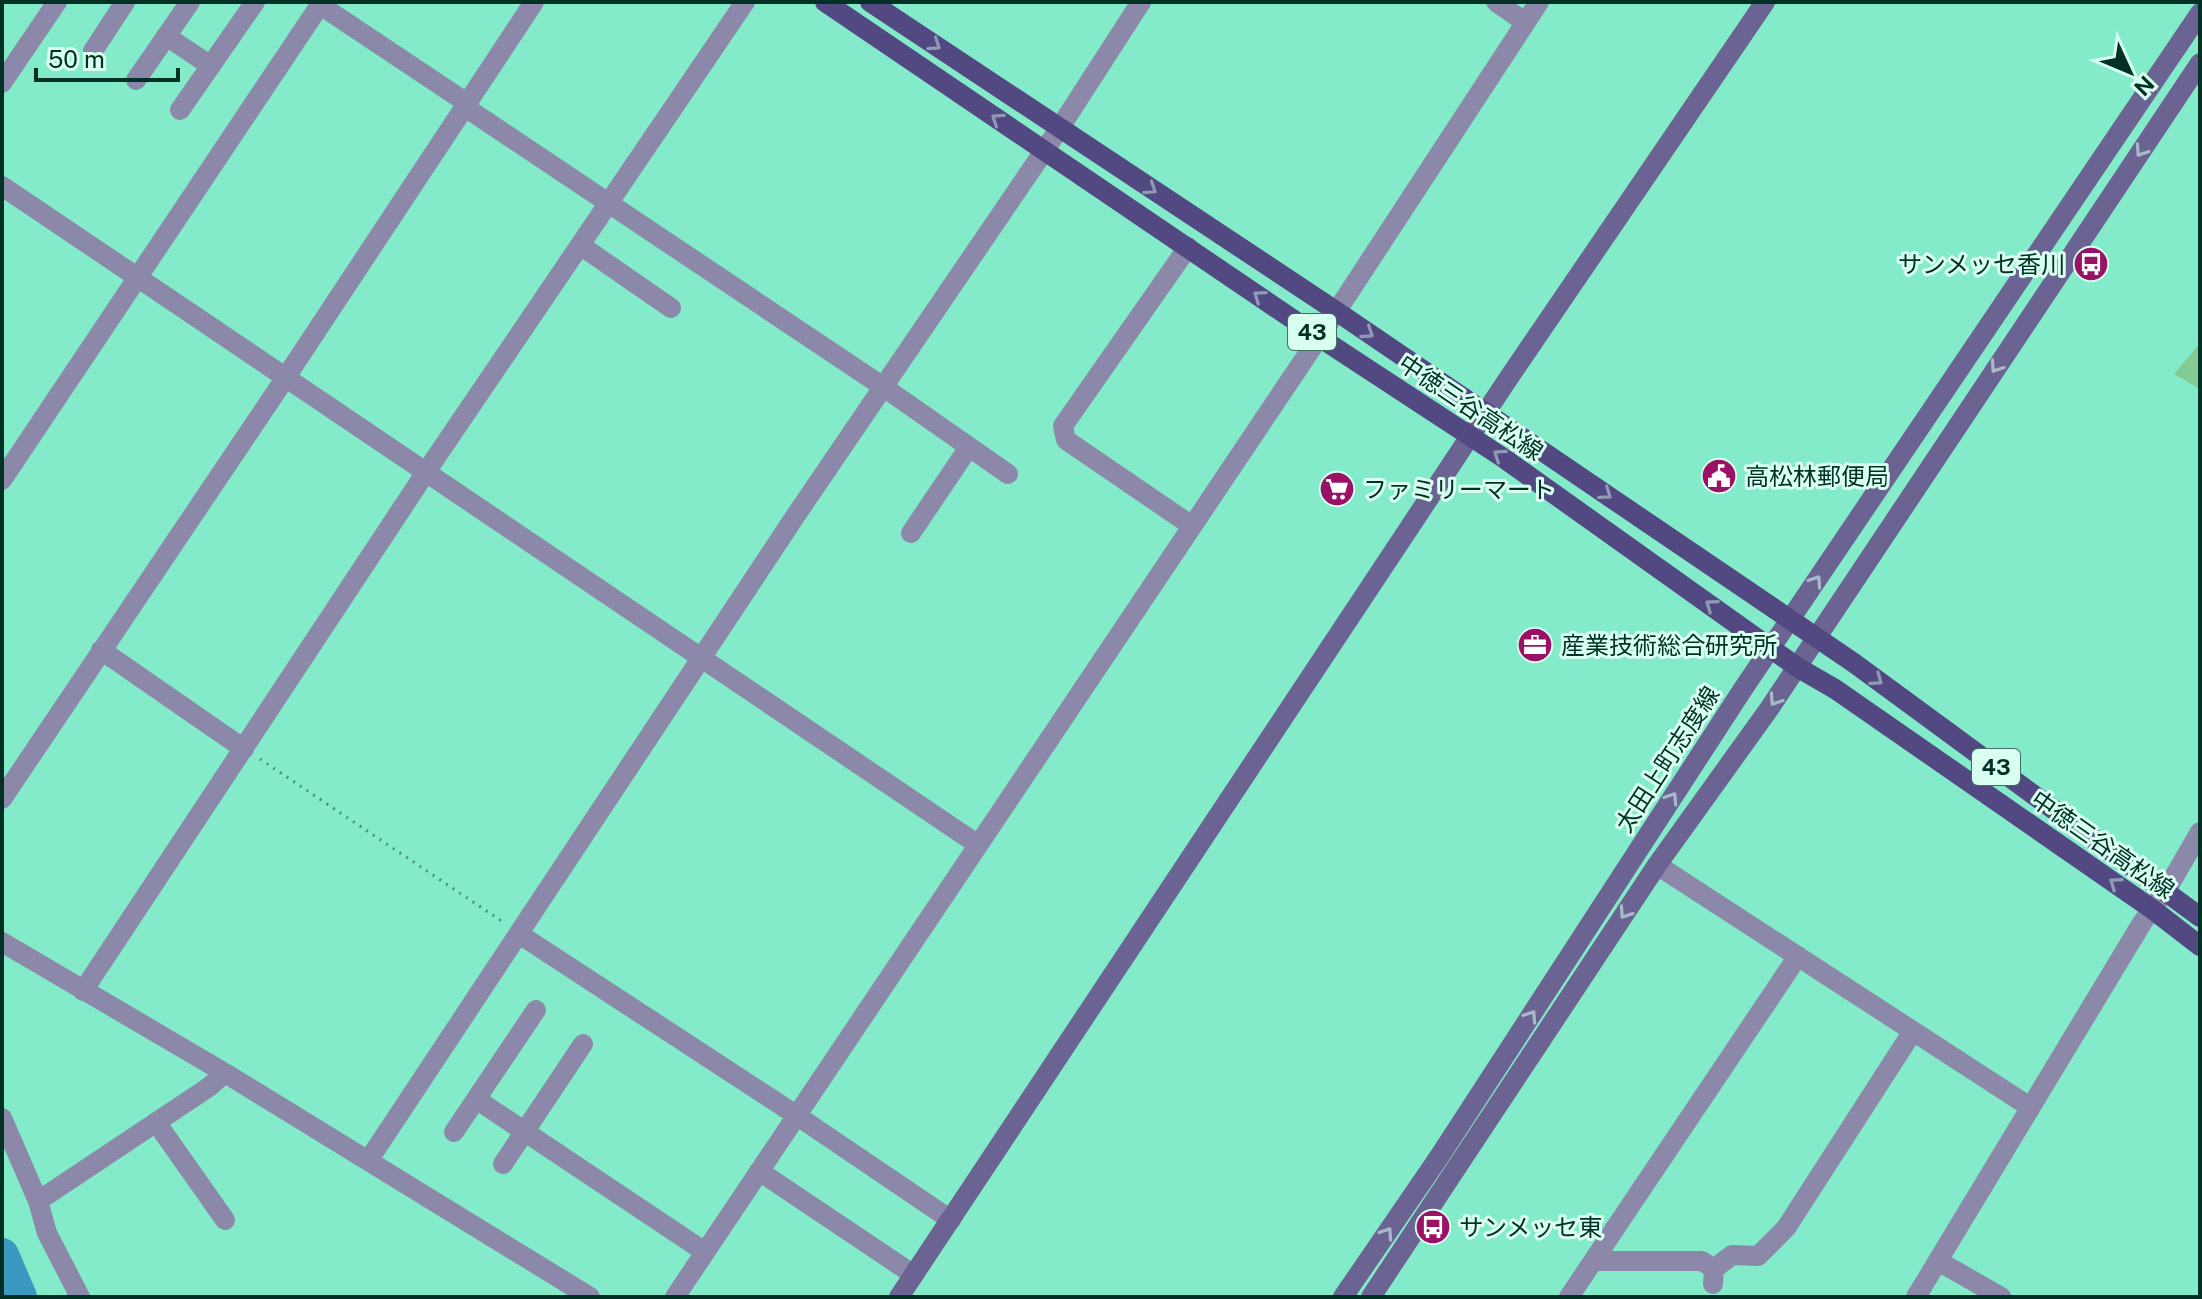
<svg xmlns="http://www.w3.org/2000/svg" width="2202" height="1299" viewBox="0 0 2202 1299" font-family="'Public Sans','Noto Sans JP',sans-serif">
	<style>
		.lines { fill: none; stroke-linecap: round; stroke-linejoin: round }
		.river { stroke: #3a98c1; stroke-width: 34 }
		.building { fill: #82cb92 }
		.path { stroke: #45927b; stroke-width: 3; stroke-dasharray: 2 6; stroke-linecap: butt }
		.street { stroke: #8c88a9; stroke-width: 20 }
		.secondary { stroke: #6b6493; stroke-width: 20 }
		.primary { stroke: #534982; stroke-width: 20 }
		.oneway { stroke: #8f9bb4 }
		.oneway2 { stroke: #a8b9c7 }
		.labels { text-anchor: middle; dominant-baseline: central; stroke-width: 6; stroke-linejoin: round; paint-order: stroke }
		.shield { fill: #d9fff1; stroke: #426f62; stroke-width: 2 }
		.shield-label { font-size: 22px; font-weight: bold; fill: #013125 }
		.poi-label { font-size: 24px; fill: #013125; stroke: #d9fff1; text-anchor: start }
		.street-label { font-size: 24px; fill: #013125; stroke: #d9fff1 }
	</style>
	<rect width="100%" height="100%" fill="#84ebca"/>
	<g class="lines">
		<!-- river -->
		<path class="river" d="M2,1255L20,1297"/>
	</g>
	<!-- building -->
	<path class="building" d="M2200,343V389L2174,374Z"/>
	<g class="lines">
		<!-- path -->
		<path class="path" d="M260,759L503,922"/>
		<!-- street -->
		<path class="street" d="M1496,2L1525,22
			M320,5L467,103
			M166,36L211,66
			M93,51L125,2
			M136,80L190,2
			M2,83L57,2
			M465,107L882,386L1008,474
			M180,110L255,2
			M2,186L977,844
			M580,245L671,308
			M1188,247L1063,426L1066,440L1192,526
			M2,480L322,2
			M911,533L969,447
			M101,650L244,749
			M2,799L286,377L534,2
			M1657,865L2030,1107
			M519,934L796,1115L951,1220
			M2,942L225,1073L590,1297
			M83,991L426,472L745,2
			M476,1099L705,1252
			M2,1118L38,1201L209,1087L225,1073
			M156,1122L225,1220
			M454,1132L536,1010
			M368,1161L796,515L1059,129L1141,2
			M503,1164L583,1044
			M759,1171L914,1275
			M38,1201L47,1233L80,1297
			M1594,1261H1702L1714,1269L1713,1284
			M1938,1261L2001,1297
			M1714,1269L1732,1255L1758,1256L1786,1228L1913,1031
			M675,1297L1346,297L1539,2
			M1569,1297L1798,956
			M1916,1297L2142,923L2171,882L2200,832"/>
		<!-- secondary -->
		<path class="secondary" d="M899,1297L1508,379L1765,2
			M1343,1297L1439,1157L1743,689L2200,13
			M1371,1297L1657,865L1769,709L2200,63"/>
		<!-- primary -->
		<path class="primary" d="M825,2L1319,337L1505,459L1797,667L1835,689L2152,909L2200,946
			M870,2L1336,311L1854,663L2200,917"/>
	</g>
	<!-- one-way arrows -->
	<defs><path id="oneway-chevron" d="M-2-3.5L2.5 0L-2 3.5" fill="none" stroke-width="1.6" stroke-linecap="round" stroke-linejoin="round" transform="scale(2)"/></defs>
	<g class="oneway">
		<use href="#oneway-chevron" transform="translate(935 45) rotate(34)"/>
		<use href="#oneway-chevron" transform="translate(997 119) rotate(-146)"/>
		<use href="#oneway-chevron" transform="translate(1151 189) rotate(33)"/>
		<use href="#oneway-chevron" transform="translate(1259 296) rotate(-145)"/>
		<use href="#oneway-chevron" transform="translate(1368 333) rotate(34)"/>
		<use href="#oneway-chevron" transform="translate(1499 455) rotate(-146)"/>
		<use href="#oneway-chevron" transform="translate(1606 494) rotate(35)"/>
		<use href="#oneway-chevron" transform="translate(1711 605) rotate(-145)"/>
		<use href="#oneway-chevron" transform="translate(1877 680) rotate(36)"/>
		<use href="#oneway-chevron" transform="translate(2115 883) rotate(-145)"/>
	</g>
	<g class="oneway2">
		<use href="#oneway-chevron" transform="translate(2141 151) rotate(124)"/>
		<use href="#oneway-chevron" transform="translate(1996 367) rotate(124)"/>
		<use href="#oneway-chevron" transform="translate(1816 581) rotate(-56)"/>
		<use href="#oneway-chevron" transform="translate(1775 700) rotate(124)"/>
		<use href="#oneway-chevron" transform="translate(1672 798) rotate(-57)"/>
		<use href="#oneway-chevron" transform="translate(1625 913) rotate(124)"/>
		<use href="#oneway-chevron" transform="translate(1531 1016) rotate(-57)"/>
		<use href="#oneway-chevron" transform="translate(1387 1233) rotate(-56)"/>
	</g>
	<!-- icons -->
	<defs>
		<symbol id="bus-disc" viewBox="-11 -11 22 22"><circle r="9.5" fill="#9a1265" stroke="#d9fff1"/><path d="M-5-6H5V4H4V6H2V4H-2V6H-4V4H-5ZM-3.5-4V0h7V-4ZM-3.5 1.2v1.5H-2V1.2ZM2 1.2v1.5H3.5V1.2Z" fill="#fff"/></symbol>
		<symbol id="civic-disc" viewBox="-11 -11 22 22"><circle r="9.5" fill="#9a1265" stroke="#d9fff1"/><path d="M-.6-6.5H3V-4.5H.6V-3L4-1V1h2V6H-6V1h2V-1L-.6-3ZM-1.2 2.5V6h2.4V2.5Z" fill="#fff"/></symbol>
		<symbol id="supermarket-disc" viewBox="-11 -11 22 22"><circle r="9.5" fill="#9a1265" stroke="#d9fff1"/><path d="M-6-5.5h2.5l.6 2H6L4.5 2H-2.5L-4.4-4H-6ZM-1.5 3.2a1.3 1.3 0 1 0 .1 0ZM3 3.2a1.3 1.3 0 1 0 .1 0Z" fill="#fff"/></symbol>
		<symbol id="office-disc" viewBox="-11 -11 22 22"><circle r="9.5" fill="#9a1265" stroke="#d9fff1"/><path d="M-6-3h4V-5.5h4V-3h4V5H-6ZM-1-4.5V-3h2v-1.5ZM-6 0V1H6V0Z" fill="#fff"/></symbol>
	</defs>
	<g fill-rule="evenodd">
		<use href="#bus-disc" x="2071" y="244" width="40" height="40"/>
		<use href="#civic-disc" x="1699" y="456" width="40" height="40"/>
		<use href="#supermarket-disc" x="1317" y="469" width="40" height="40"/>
		<use href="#office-disc" x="1515" y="625" width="40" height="40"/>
		<use href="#bus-disc" x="1413" y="1207" width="40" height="40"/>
	</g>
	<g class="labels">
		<!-- shield labels -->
		<g class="shield">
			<rect x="1288" y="314" width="48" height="36" rx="6"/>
			<rect x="1972" y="749" width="48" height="36" rx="6"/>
		</g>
		<g class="shield-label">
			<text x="1312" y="332">43</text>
			<text x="1996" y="767">43</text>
		</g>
		<!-- poi labels -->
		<g class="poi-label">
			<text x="2065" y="264" text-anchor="end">サンメッセ香川</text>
			<text x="1745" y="476">高松林郵便局</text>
			<text x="1363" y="489">ファミリーマート</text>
			<text x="1561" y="645">産業技術総合研究所</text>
			<text x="1459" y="1227">サンメッセ東</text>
		</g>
		<!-- street labels -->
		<g class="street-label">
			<text transform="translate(1471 407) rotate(34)">中徳三谷高松線</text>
			<text transform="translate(1667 759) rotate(-57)">太田上町志度線</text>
			<text transform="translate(2103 844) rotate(35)">中徳三谷高松線</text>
		</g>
	</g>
	<!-- border -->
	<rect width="2202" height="1299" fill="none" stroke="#013125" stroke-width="8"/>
	<!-- north arrow -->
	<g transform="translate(2130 72) rotate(134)" stroke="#d9fff1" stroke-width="6" paint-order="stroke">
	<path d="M0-6L14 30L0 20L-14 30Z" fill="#013125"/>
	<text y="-12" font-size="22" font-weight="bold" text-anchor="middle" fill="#013125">N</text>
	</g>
	<!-- scale -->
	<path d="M36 68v12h142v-12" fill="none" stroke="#013125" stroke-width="4"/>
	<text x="48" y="68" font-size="24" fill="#013125" stroke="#d9fff1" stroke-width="6" paint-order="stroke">50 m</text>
</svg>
